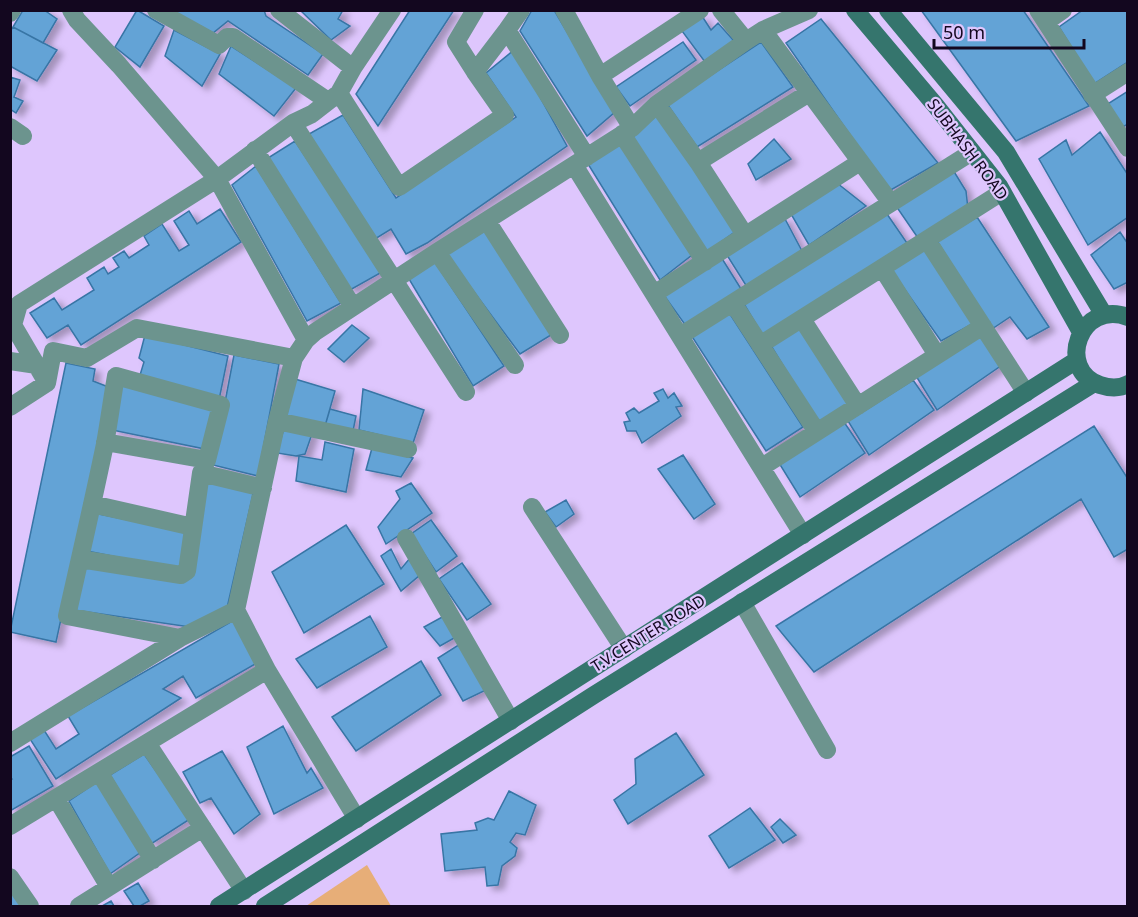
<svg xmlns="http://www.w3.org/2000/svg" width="1138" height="917" viewBox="0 0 1138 917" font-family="'Noto Sans',sans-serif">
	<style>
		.green { fill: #e7ae78 }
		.building { fill: #64a3d6; stroke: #3775a5; stroke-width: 1.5; filter: url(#shadow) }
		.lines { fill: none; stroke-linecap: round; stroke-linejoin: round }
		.street { stroke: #6c948e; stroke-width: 18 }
		.secondary { stroke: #35756d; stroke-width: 18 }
		.labels { text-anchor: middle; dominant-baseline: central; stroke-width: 4.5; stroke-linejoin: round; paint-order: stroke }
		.street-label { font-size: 16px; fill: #13071f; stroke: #dec6fd }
	</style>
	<defs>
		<filter id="shadow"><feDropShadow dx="6" dy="4" stdDeviation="3" flood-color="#0004"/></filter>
	</defs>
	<rect width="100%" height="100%" fill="#dec6fd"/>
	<!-- green -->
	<path class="green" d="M367,865L391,906H306Z"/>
	<!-- building -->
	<path class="building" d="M23,10H44L57,19L43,43L13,27Z
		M137,10L164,26L140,67L115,47Z
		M170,10H264L266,16L323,54L308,75L228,21L213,33Z
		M300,10H343L338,19L350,26L331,40Z
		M410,10H454L378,126L356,94Z
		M532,10H554L615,112L587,136L520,31Z
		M921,10H1023L1089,106L1016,141Z
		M1083,10H1128V62L1094,84L1059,27Z
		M702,16L711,30L718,23L734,41L705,62L682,31Z
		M821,19L938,163L889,191L786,43Z
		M13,27L57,50L37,81L10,66V31Z
		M174,30L220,54L202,86L165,56Z
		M683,42L696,60L630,106L616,87Z
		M761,42L793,87L697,147L667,104Z
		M231,46L296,88L274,116L219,74Z
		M514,50L567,146L427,243L406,254L391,229L375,239L309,134L343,115L396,198L516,117L486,73Z
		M10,77L20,80L14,97L23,101L16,113L10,109Z
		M1128,91V124L1119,129L1106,105Z
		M657,115L736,231L707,252L632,138Z
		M1100,132L1128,175V217L1088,245L1039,159L1066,140L1072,155Z
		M774,139L791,159L756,180L748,164Z
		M295,141L382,272L350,290L268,158Z
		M621,143L692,255L660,280L588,164Z
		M256,166L341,303L307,321L232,185Z
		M953,170L966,191L968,209L918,238L896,206Z
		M837,183L866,206L809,245L791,214Z
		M220,209L241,242L81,345L68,325L47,338L30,313L54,298L62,310L94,290L87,278L104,267L108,274L119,267L113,258L124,251L129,258L149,245L144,236L162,224L179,251L189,245L174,221L189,211L197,224Z
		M887,214L907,243L763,336L744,304Z
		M784,217L802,251L747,287L725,252Z
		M977,217L1049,327L1027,339L1010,317L992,329L937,241Z
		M486,230L551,335L520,354L446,254Z
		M1120,232L1128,244V282L1114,289L1091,255Z
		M926,247L976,322L941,341L891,270Z
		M721,257L743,292L686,326L663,294Z
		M435,262L504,366L473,386L409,279Z
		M728,311L803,427L766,451L691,335Z
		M352,325L369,338L344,362L328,349Z
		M801,327L849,404L819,425L770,344Z
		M981,334L1002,365L937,410L916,376Z
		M145,335L228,356L219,400L140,375L144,362L139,358Z
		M234,355L279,364L258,476L213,465Z
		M66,363L95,369L93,381L111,388L56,642L10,632Z
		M295,379L335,391L325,426L286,418Z
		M913,380L934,410L869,455L848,421Z
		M122,384L216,409L205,449L112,430Z
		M363,389L424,410L413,443L359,430Z
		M663,389L668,398L674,393L682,406L676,407L681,416L642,443L636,431H627L624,422L630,421L626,413L634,408L639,413L659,401L654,393Z
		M330,409L356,416L353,431L325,426Z
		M844,422L865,453L800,497L779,463Z
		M1094,426L1128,479V549L1114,557L1081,499L814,672L776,626Z
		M284,428L313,431L305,454L296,456L277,453Z
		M325,442L354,449L346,492L296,481L299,456L322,460Z
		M372,448L413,458L401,477L366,470Z
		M683,455L715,504L694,519L658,469Z
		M206,481L254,490L227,608L190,627L74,610L85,562L187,571Z
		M411,483L432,513L386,544L378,527L400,499L396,491Z
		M566,500L574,514L556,527L545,512Z
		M94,513L188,532L181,570L87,551Z
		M431,520L457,556L436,572L411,534Z
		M346,525L384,584L304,633L272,572Z
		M391,549L401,569L410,558L420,575L401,591L381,556Z
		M462,563L491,604L467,620L439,579Z
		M370,616L387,647L317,688L296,659Z
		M444,616L456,637L440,646L424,627Z
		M234,620L257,663L196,698L183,676L163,689L181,698L56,779L30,739L44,730L56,749L79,734L68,716Z
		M460,644L486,690L463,701L438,658Z
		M421,661L441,695L356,751L332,717Z
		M283,726L307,773L311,768L323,788L274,814L247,747Z
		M676,733L704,775L628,824L614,800L636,784L635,759Z
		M29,746L53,786L10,811V780L12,779L10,777V757Z
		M222,751L260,814L234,834L211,798L200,803L183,772Z
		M144,754L190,819L151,844L110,775Z
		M97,782L141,852L110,874L69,801Z
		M509,791L536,805L525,835L516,833L510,842L517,848L515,856L502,866L498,885L487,886L485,867L445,871L441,834L477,830L475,823L488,818L494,820Z
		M750,808L775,840L729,868L709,836Z
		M780,819L796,835L783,843L771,827Z
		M138,883L149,901L140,906H134L124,891Z
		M10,888L23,906H10Z
		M111,901L114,906H102Z"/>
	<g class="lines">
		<!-- street -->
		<path class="street" d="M71,10L77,20L119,65L217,179L306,340
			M156,10L219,45L227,37H233L328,101
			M279,10L353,68
			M564,10L600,76L632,128
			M721,10L746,41
			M1038,10L1128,148
			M10,13L12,10
			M1046,22L1063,10
			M507,30L587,157
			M763,30L891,203
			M475,72L507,30L521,10
			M600,76L700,10
			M339,93L399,187L505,115L475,72L456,42L475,10
			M1092,95L1128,72
			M657,104L698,162L745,235
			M293,123L466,392
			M10,127L23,136
			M622,134L705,262
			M255,150L353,307
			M698,162L809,93
			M574,165L803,535
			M487,221L560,335
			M927,240L1026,393
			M437,252L515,365
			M882,268L937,355
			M654,294L860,162
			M733,303L817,432
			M802,319L858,406
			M680,336L972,152
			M760,345L1002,192
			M10,361L37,365
			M47,383L53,351L87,358L137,328L294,358
			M10,407L47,383L13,325L19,304L217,179L293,123L312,114L339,93L353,68L392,10
			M277,421L408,449
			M105,442L207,460
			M762,467L983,326
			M201,473L263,488
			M92,504L193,527
			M532,507L624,649
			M406,538L511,721
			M80,559L181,575L187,571L201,473L207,460L221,405L116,376C112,399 109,422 105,444C93,502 80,558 67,616L180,638
			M742,602L827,750
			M10,743L180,638L236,610
			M147,743L244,891
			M99,772L153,860
			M56,798L109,887
			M357,819L267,670L236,610L277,421L294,358L306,340L315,332L437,252L632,128L657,104L746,41L763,30L809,10
			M10,826L267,670
			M10,877L30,906
			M79,906L203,828"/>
		<!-- secondary -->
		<path class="secondary" d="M855,10L936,106L999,186L1081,332
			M888,10L1006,152L1104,315
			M1128,317C1080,299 1055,369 1100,385C1109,388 1119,389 1128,384
			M219,906L1077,360
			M265,906L594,695L1094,383"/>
	</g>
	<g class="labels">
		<!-- street labels -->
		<g class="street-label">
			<text transform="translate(968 149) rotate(53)">SUBHASH ROAD</text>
			<text transform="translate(648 633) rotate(-32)">T.V.CENTER ROAD</text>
		</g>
	</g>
	<!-- border -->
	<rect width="1138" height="917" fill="none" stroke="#13071f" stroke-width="24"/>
	<!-- scale -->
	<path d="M934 39v9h150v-9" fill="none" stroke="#13071f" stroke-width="3"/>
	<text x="943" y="39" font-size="18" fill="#13071f" stroke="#dec6fd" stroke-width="4.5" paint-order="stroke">50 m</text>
</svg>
